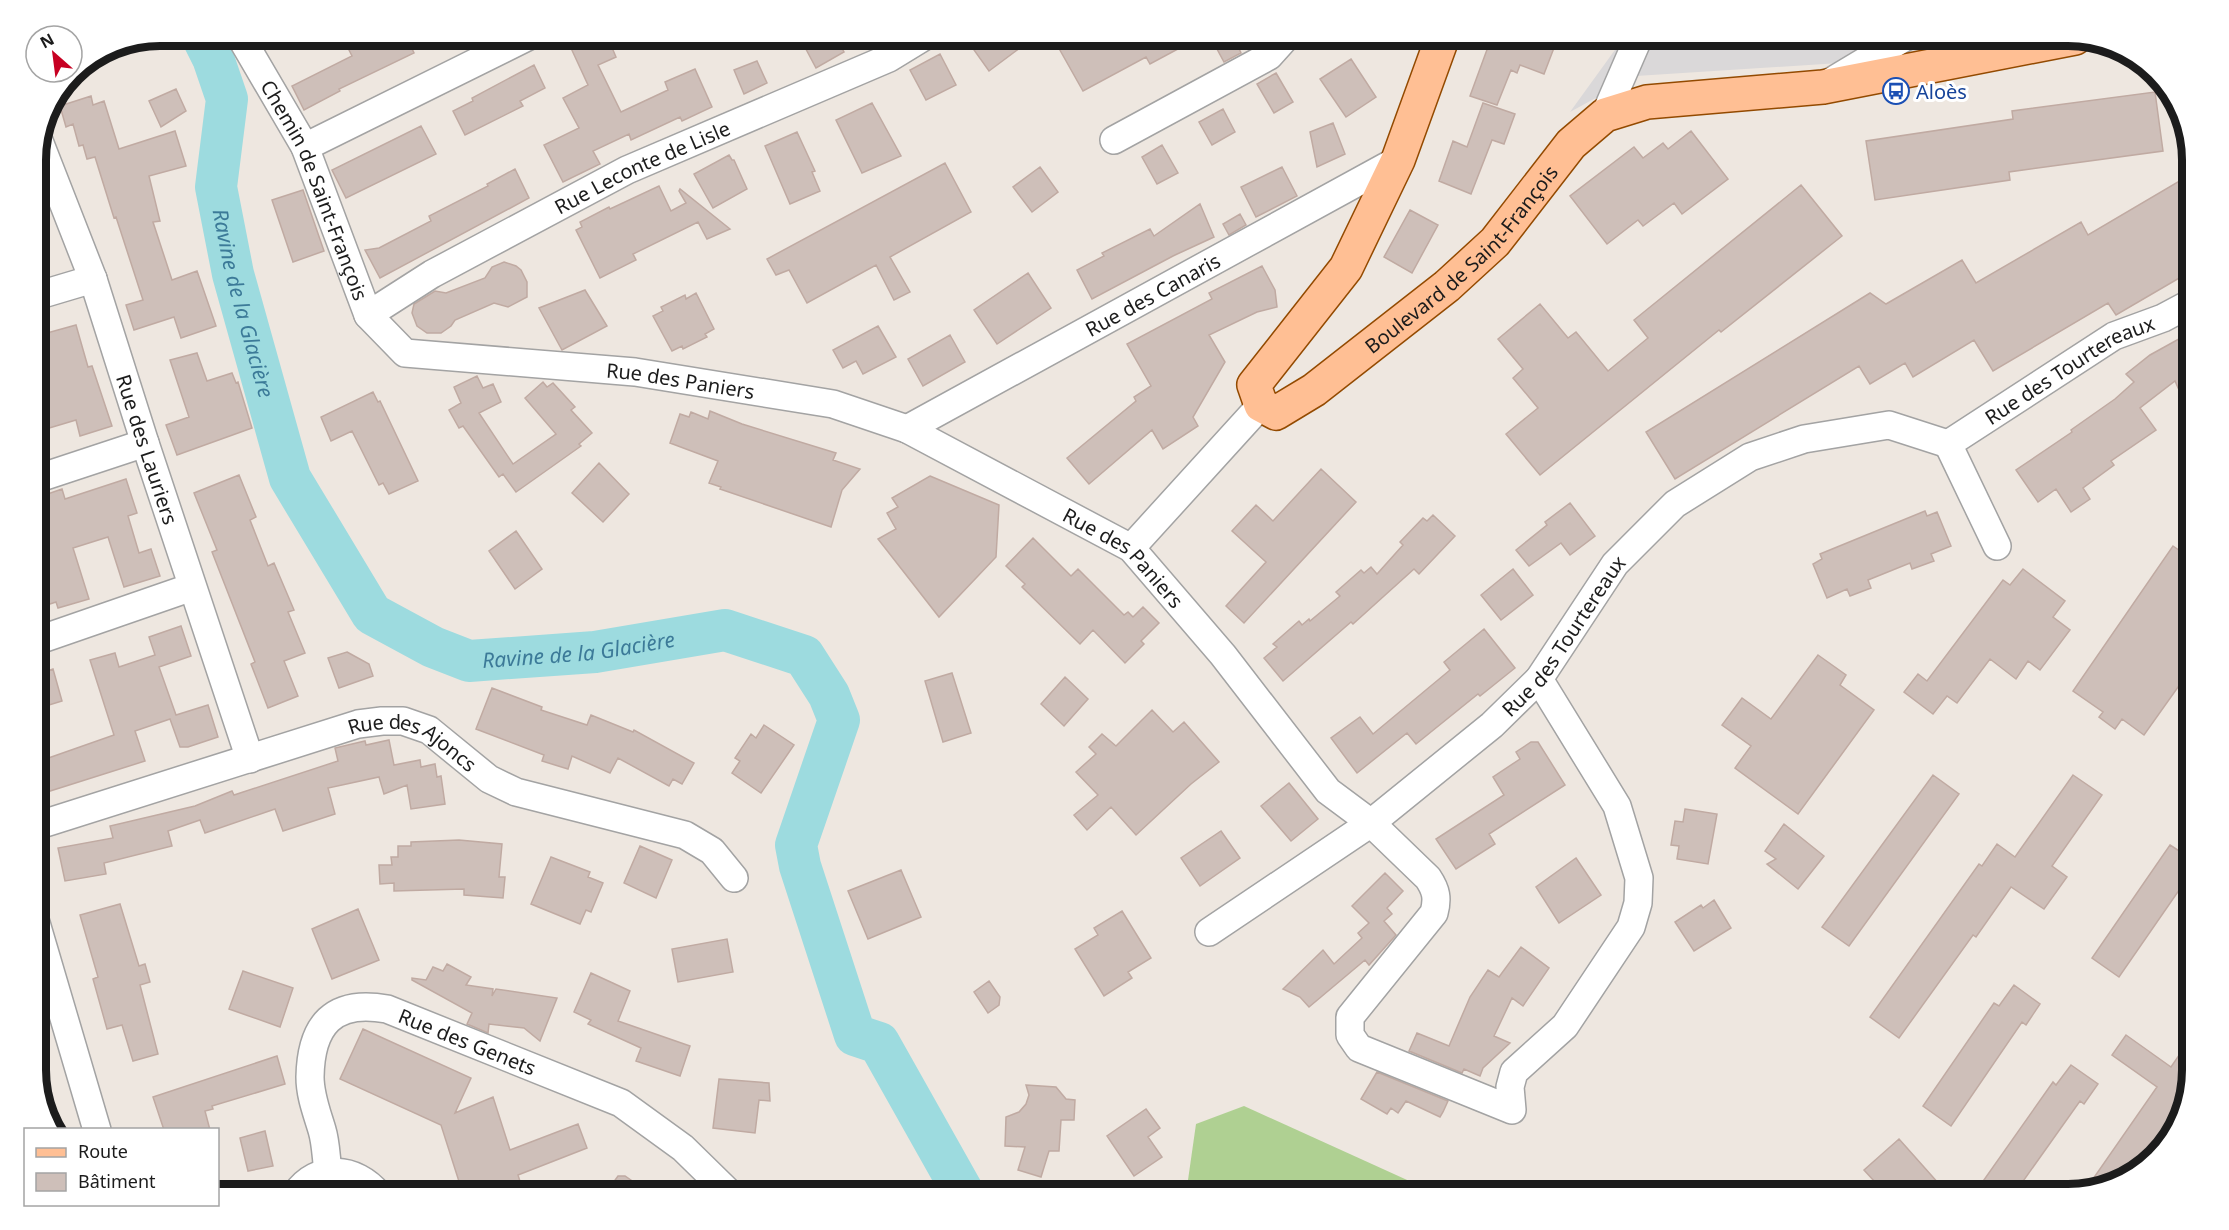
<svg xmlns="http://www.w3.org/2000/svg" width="2229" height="1230" viewBox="0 0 2229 1230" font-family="'Noto Sans',sans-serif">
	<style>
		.residential { fill: #dad8d9 }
		.forest { fill: #afd092 }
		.parking { fill: #e0e0e0 }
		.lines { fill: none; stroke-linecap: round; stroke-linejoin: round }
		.river { stroke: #9ddbdf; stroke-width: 42 }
		.building { fill: #cebfb9; stroke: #c0aaa2; stroke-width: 1.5 }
		.minor-casing { stroke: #a3a3a3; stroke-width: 30 }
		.major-casing { stroke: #934a00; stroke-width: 36 }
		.minor { stroke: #fff; stroke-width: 27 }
		.major { stroke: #ffbf94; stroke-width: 33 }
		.labels { text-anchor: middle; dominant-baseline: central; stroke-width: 6; stroke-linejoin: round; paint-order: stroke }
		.transit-label { font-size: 20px; fill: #164399; stroke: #fff; text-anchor: start }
		.street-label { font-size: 20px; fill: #1c1c1c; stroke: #fff }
		.water-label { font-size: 21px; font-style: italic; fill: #3c7a98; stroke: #fff }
		.rim { fill: none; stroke: #1c1c1c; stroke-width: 8 }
	</style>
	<rect width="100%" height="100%" fill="#eee7e0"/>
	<!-- residential -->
	<path class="residential" d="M1625,36H1997L1886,60L1636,76L1570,112Z"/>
	<!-- forest -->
	<path class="forest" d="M1244,1106L1438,1194H1186L1196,1124Z"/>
	<!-- parking -->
	<path class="parking" d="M143,39L146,48L104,52L113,45Z"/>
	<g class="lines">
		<!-- river -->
		<path class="river" id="s1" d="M202,36L213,58L227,99L216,187L233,274L290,478L372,614L433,647L469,661L595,652L725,630L804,656L829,695L839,720L796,845L800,866L855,1035L879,1043L964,1194"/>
	</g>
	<!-- building -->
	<path class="building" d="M342,36H406L414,53L339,89L340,91L304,110L292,86L352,56Z
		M594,36H607L616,57L598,65L621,112L668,90L665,82L695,69L712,107L682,121L680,117L631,140L629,134L593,151L600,164L563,182L544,145L579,128L563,98L588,85L570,46Z
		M799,36H835L844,52L816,68Z
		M993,36H1036L989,71L974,50Z
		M1052,36H1090L1094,44L1107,36H1202L1150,64L1146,57L1083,91Z
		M1210,36H1233L1241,53L1224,62Z
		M1492,36H1499L1532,49L1536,36H1546L1557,40L1544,74L1520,65L1517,73L1511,70L1497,105L1470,96Z
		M940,54L956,85L926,100L910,70Z
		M1351,59L1376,97L1346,117L1320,79Z
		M757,61L767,83L744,94L734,70Z
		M534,65L545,88L520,101L523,106L465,135L453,111L473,101L472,98Z
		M1276,73L1293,102L1274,113L1257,84Z
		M176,89L186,111L161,127L149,101Z
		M2155,92L2163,151L2009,172L2010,180L1875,200L1866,141L2013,119L2012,111Z
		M91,96L93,105L104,101L119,149L175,131L186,166L149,176L160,221L153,222L172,280L197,271L216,326L181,338L174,317L134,330L126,305L143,300L116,217L114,218L95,157L87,159L83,145L79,146L73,124L66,127L60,106Z
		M872,103L901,156L862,173L836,120Z
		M1483,103L1515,114L1504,144L1492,140L1471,194L1439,181L1453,141L1467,147Z
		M1223,109L1235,132L1212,145L1199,122Z
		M1333,123L1345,154L1317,167L1310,132Z
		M421,126L436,154L346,198L332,170Z
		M1691,131L1728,179L1682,214L1674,203L1643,226L1638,220L1607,244L1570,196L1634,147L1643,158L1663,143L1668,149Z
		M797,132L815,171L812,172L820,191L790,204L765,146Z
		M1162,145L1178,173L1157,184L1142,157Z
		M729,155L732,160H734L747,189L713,208L694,174Z
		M945,163L971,212L890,257L910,292L894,300L876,265L807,303L789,270L776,275L767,259Z
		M1040,167L1058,192L1032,212L1013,187Z
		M1282,167L1297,196L1256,217L1241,187Z
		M515,169L529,198L380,278L365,250L379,248L431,221L429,216L488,186L487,184Z
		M2193,173V270L2116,315L2108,303L1993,371L1974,340L1913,377L1905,363L1870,384L1859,366L1675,479L1646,432L1870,293L1886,304L1962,260L1976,283L2081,222L2088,235Z
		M1801,185L1842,236L1721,332L1719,330L1540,475L1506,434L1538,408L1513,378L1523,369L1498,339L1540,304L1568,338L1576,332L1608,371L1648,338L1634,320Z
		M659,186L671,211L686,203L679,191L680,189L730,229L707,239L698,222L633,254L636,260L600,278L576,230L582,227L580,222L609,207L610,209Z
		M303,190L324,251L293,262L272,200Z
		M1200,204L1214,237L1173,256L1092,299L1077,270L1104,256L1102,253L1150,229L1154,236Z
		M1410,210L1438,225L1412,273L1384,257Z
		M1240,214L1246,225L1229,235L1223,224Z
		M504,262L516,266L521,270L527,282V297L508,307L494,303L455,320L451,326L441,333H427L417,326L412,313L414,304L435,291L446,293L485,278L492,267Z
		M1262,266L1275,290L1277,307L1257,312L1209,335L1225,362L1193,417L1198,426L1163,449L1152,430L1089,484L1067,458L1136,401L1134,397L1151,386L1127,344L1212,299L1209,293Z
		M1028,273L1051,308L997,344L974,310Z
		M585,290L607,326L562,350L539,308Z
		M696,293L714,329L705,334L707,337L683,349L682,346L672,351L653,316L663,311L661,307L685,295L686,299Z
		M76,325L88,367L92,366L112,426L80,436L76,420L36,432V336Z
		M878,326L896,357L863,374L856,361L843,368L833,350Z
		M950,335L965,362L923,386L908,359Z
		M2186,335L2193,347V382L2179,390L2175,381L2140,408L2156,430L2111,461L2114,465L2083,488L2090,499L2071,512L2056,489L2038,502L2016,470L2072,432L2071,430L2115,399L2134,382L2126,374L2150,355Z
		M197,353L207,381L232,373L236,383L238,382L252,428L177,455L166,425L189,417L170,360Z
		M477,376L483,388L493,384L501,402L479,413L513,464L556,434L525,398L543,382L547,387L553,383L575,407L571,410L592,433L579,444L581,446L516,492L503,474L499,477L463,426L459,428L449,410L461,403L454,387Z
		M373,392L378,402L380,401L418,481L389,494L383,483L379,485L352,431L331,441L321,417Z
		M710,411L742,424L836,453L833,460L860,469L842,490L831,527L720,489L721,487L709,483L718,461L670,443L680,414L689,417L691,412L708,419Z
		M599,463L629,494L603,522L572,493Z
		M1321,469L1356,502L1244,623L1226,606L1266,562L1232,531L1256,505L1273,521Z
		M239,475L256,517L250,520L268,566L274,563L294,610L288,612L305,653L284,661L298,696L268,708L251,664L255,662L212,552L217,550L194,493Z
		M930,476L999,505L996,557L939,617L878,539L896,529L887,513L898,507L892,498Z
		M126,479L137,513L128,516L139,553L151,549L160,576L124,587L108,537L73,548L89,599L58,608L56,602L44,606L43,603L36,605V498L62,489L65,499Z
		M1570,503L1595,536L1570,555L1561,543L1529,566L1516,550L1547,525L1545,522Z
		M1925,511L1927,516L1937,512L1951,546L1931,554L1934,561L1912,569L1910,563L1868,580L1871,588L1850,596L1847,589L1827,598L1813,564L1822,559L1820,554Z
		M1433,515L1455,536L1419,574L1414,569L1353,624L1351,622L1283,681L1264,658L1277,647L1273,644L1299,621L1302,625L1309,619L1310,621L1340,596L1336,592L1361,570L1364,573L1371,567L1377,574L1403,545L1400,542L1423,518L1427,521Z
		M516,531L542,569L515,589L489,551Z
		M1033,538L1071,576L1078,569L1124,615L1128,612L1133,617L1143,607L1159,623L1141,641L1144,644L1125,663L1093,630L1080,644L1022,587L1025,584L1006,566Z
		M2173,546L2193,560V666L2144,735L2122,719L2115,729L2099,717L2103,712L2073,691Z
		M1513,569L1533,595L1501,620L1481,595Z
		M2023,569L2065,601L2053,617L2070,630L2040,670L2028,661L2016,679L1990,659L1957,703L1947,696L1933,714L1904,692L1918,674L1927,681L2003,580L2010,585Z
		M181,626L191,656L159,667L176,715L208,705L218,737L188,747H180L170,719L135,731L145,761L47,792L37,762L114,735L90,660L115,653L119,667L155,655L149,637Z
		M1484,629L1515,668L1480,696L1478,694L1416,744L1407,733L1357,773L1331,738L1360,717L1373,734L1450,670L1444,662Z
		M347,652L369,664L373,676L339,688L328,658Z
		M1818,655L1846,675L1840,685L1874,710L1798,814L1735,768L1751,746L1722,725L1742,698L1771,719Z
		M53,669L62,701L36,709V675Z
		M952,673L971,733L943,742L925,681Z
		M1065,677L1088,699L1064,726L1041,704Z
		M492,688L542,707L541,710L587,725L591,715L633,732L634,730L694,763L682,784L673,779L669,786L618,758L610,773L572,756L568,769L542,761L544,755L476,729Z
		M1152,710L1173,732L1184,722L1219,762L1191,784L1136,835L1111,807L1087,830L1074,815L1098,795L1076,772L1096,754L1089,747L1102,734L1116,746Z
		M764,725L794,745L761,793L732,773L740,761L735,758L751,734L756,738Z
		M389,740L394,765L420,760L421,767L435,764L437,777L441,776L445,804L411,809L407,785L384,794L379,777L328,788L335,814L283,831L275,809L205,833L200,820L168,831L172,846L104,863L106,874L65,881L58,848L113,838L110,826L195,806L232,791L234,795L338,761L335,748L365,741L366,745Z
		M1531,742H1538L1565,785L1489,834L1495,844L1456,869L1436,839L1504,795L1493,777L1520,759L1516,752Z
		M1933,775L1959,794L1849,946L1822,927Z
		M2073,775L2102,795L2052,866L2067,877L2044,909L2011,887L1976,937L1973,935L1899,1038L1870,1017L1979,864L1982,866L1997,844L2015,857Z
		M1289,783L1318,819L1291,841L1261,806Z
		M1685,809L1717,814L1708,864L1677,859L1679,846L1671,845L1675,821L1683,822Z
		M1784,824L1824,856L1798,889L1767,864L1776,859L1765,851Z
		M1221,831L1240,858L1200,886L1181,858Z
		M459,840L502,844L499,877H505L503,898L464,895V889L394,891V883L380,884L379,865H392L391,857H398V846H411V842Z
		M2170,845L2193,860V870L2119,977L2092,958Z
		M640,846L672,860L656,898L624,883Z
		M551,857L590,872L588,877L603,883L591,912L586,910L580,924L531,904Z
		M1576,858L1601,895L1559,923L1536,887Z
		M901,870L921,917L868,939L848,891Z
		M1385,873L1403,891L1387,908L1392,914L1384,921L1396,935L1369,965L1365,960L1309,1007L1300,997L1283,989L1323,950L1334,964L1362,938L1358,933L1369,923L1352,906Z
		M1714,900L1731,928L1694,951L1675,922L1701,905L1703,908Z
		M120,904L139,966L145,964L150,982L140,985L158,1054L133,1061L122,1025L107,1029L93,979L98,977L80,915Z
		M358,909L379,960L332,979L312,929Z
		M1122,911L1151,958L1128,972L1132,978L1104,996L1075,949L1098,935L1094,928Z
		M727,939L733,972L678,982L672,949Z
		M1521,947L1549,968L1523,1006L1512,998L1494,1036L1510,1043L1483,1068L1480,1076L1464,1069L1462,1073L1409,1051L1417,1033L1449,1046L1470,997L1488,970L1499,977Z
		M447,964L471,977L466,985L493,989L492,996L496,989L557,998L540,1041L524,1028L489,1024L488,1033L467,1024L472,1013L412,980V978L426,980L433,967L443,971Z
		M243,971L293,988L280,1027L229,1009Z
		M591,973L630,991L618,1021L690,1046L680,1076L636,1061L641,1048L588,1024L591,1020L574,1012Z
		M989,981L1000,997L999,1005L988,1013L974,992Z
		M2014,985L2040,1004L2026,1025L2022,1022L1951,1126L1923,1106L1994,1003L1999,1006Z
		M363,1029L471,1078L455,1113L493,1097L510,1150L578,1124L587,1148L518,1175L524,1194H463L441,1125L340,1079Z
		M2126,1035L2171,1067L2193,1035V1070L2181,1113L2151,1158L2131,1177L2086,1189L2157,1087L2112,1055Z
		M277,1056L285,1084L212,1106L213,1109L205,1111L210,1130H164L153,1097Z
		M2071,1065L2098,1084L2084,1104L2080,1101L2014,1194H1974L2053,1082L2056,1085Z
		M1377,1072L1448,1101L1443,1112L1440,1117L1406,1101L1398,1113L1391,1108L1387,1114L1361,1099Z
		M719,1079L769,1083L770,1101L759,1100L755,1133L713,1128Z
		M1026,1085L1056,1087L1066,1099L1075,1100L1074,1120H1061L1059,1151H1049L1041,1177L1018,1170L1025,1147L1005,1146L1006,1117L1019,1112L1026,1104L1029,1095Z
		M1146,1109L1160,1128L1148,1137L1162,1157L1134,1176L1107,1136Z
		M265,1131L273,1166L248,1171L240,1138Z
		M1899,1139L1948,1194H1886L1864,1170Z
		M618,1176H625L651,1194H605Z"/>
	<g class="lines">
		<defs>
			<g id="minor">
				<path id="s2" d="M240,36L305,147L368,315L405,353L635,372L833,404L907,429L1131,548L1223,655L1328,791L1371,823L1428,878C1436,890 1438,898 1434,913L1350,1017V1035L1359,1048L1512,1110L1510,1087L1514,1072L1565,1026L1631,927L1638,903L1639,878L1617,806L1539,679"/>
				<path d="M1832,81L1907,36"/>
				<path d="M1605,115L1638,39L1641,36"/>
				<path d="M1114,140L1269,56L1287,36"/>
				<path id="s3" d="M39,141L93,279L145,443L250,759"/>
				<path d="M305,147L529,36"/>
				<path d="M36,296L93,279"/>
				<path id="s4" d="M368,315L432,274L627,170L889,58L925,36"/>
				<path id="s5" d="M907,429L1398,160"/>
				<path d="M1948,444L1997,546"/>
				<path d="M36,479L145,443"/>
				<path d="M1131,548L1261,405"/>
				<path d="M36,641L192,587"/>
				<path id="s6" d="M36,826L358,724L382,721H403L429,730L489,779L516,792L685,835L712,851L734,878"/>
				<path d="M36,923L97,1130"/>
				<path id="s7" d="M1209,932L1371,823L1492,725L1539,679L1615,564L1675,504L1750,457L1804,439L1889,425L1948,444L2114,336L2163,318L2193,302"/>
				<path id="s8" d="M328,1171C326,1158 326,1143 322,1130C317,1113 310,1096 310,1077C311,1025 333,999 387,1009L621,1103L683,1148L730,1194"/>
				<path d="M296,1194C317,1163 356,1167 378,1194"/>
			</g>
			<g id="major">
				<path id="s9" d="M1443,36L1398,160L1346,268L1254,385L1261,405L1276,413L1314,390L1447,286L1495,242L1571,144L1605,115L1647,102L1823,87L2075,38"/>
			</g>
		</defs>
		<!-- minor casing -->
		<use href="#minor" class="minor-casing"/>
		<!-- major casing -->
		<use href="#major" class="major-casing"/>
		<!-- minor -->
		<use href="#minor" class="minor"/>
		<!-- major -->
		<use href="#major" class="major"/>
	</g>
	<!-- icons -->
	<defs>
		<symbol id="bus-ring" viewBox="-11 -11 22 22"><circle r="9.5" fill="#fff" stroke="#1a4fb4" stroke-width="1.5"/><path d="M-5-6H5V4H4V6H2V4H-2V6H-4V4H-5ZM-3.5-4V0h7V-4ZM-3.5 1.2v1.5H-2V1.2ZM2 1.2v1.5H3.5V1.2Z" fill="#1a4fb4"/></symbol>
	</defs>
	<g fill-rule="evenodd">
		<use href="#bus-ring" x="1881" y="76" width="30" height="30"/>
	</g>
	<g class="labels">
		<!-- transit labels -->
		<g class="transit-label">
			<text x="1916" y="91">Aloès</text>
		</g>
		<!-- street labels -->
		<g class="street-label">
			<text stroke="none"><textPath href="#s4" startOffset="312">Rue Leconte de Lisle</textPath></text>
			<text stroke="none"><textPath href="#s2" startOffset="172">Chemin de Saint-François</textPath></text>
			<text stroke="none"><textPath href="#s9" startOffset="681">Boulevard de Saint-François</textPath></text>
			<text stroke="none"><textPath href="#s5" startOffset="280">Rue des Canaris</textPath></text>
			<text stroke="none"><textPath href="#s7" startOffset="1076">Rue des Tourtereaux</textPath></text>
			<text stroke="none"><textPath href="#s2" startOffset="638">Rue des Paniers</textPath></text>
			<text stroke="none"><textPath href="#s3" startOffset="327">Rue des Lauriers</textPath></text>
			<text stroke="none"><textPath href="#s2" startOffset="1124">Rue des Paniers</textPath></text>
			<text stroke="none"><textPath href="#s7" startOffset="466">Rue des Tourtereaux</textPath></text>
			<text stroke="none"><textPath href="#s6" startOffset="398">Rue des Ajoncs</textPath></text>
			<text stroke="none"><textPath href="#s8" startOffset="306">Rue des Genets</textPath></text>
		</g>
		<!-- water labels -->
		<g class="water-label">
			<text stroke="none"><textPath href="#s1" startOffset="276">Ravine de la Glacière</textPath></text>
			<text stroke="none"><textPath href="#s1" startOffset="834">Ravine de la Glacière</textPath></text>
		</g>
	</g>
	<!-- crop -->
	<path d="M0 0H2229V1230H0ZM160 46H2068A114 114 0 0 1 2182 160V1070A114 114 0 0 1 2068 1184H160A114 114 0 0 1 46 1070V160A114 114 0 0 1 160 46Z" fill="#fff" fill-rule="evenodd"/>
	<path class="rim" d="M160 46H2068A114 114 0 0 1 2182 160V1070A114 114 0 0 1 2068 1184H160A114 114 0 0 1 46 1070V160A114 114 0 0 1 160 46Z"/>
	<!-- legend -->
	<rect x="24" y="1128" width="195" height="78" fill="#ffffff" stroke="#a4a4a4" stroke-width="1.5"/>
	<rect x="36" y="1148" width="30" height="9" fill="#ffbf94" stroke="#a4a4a4" stroke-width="1.5"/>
	<text x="78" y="1158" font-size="18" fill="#1c1c1c">Route</text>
	<rect x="36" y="1173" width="30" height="18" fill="#cebfb9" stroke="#a4a4a4" stroke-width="1.5"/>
	<text x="78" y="1188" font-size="18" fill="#1c1c1c">Bâtiment</text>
	<!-- north arrow -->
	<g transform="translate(54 54) rotate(332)"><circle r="28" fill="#ffffff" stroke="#a4a4a4" stroke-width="1.5"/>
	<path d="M0-4.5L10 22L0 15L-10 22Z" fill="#c70022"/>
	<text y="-9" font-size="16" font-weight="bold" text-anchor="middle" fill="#1c1c1c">N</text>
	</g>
</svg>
